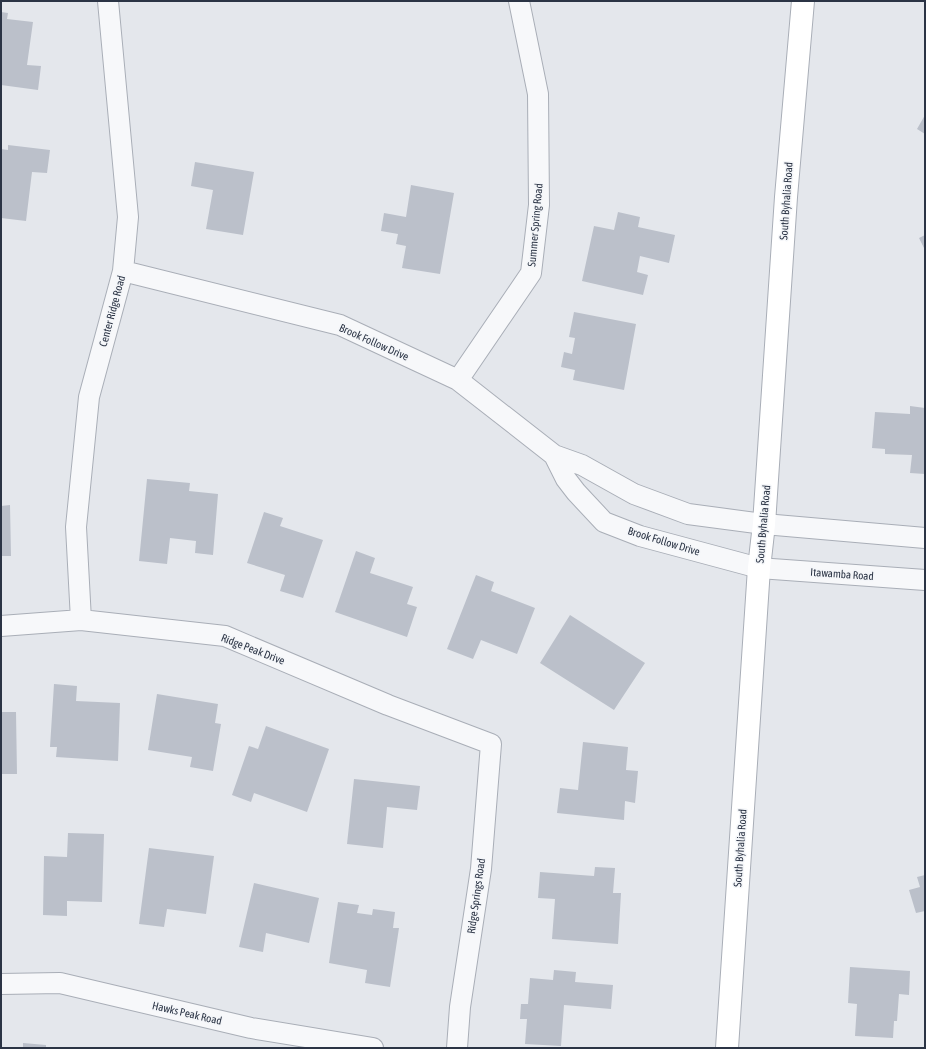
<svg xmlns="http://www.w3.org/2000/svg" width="926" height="1049" viewBox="0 0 926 1049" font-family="'Asap Condensed',sans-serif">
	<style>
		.building { fill: #bbc0ca }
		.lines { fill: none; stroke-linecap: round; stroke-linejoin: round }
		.street-casing { stroke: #a9aeb7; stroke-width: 22 }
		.secondary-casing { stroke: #a9aeb7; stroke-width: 24 }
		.street { stroke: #f7f8fa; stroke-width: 20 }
		.secondary { stroke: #fff; stroke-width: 22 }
		.labels { text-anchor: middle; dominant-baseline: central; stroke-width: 3; stroke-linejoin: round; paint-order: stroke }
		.street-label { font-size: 11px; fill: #2b3445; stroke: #f4f6f9 }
	</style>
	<rect width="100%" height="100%" fill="#e4e7ec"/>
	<!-- building -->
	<path class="building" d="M1,12L8,13L7,19L33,22L27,65L41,66L38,90L1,85Z
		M925,115V134L917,129Z
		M8,145L50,150L47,173L32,172L26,221L1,218V149L8,150Z
		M195,162L254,172L243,235L206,229L213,190L191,186Z
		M411,185L454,193L440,274L402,268L406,246L396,244L398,234L381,231L384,213L406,217Z
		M618,212L640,217L638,227L675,235L669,263L640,256L637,272L648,275L643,295L582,281L594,226L614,230Z
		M925,235V250L919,238Z
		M574,312L636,324L624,390L573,380L575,370L561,367L564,352L572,354L575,338L569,337Z
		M910,406L925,408V474L910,473L912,455L885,454V449L872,448L875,412L910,414Z
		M147,479L190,483L189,491L218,494L213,555L195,553L196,541L170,538L167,564L139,561Z
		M10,505L11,556H1V506Z
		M264,512L283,518L280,526L323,540L303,598L280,591L285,575L247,563Z
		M356,551L375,558L370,573L413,587L407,604L417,607L407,637L335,612Z
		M476,575L494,582L491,591L535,608L517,654L481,640L473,659L447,649Z
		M570,615L645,663L614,710L540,663Z
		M54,684L77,686L76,701L120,703L118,761L56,757L57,747H50Z
		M157,694L218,704L215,723L221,724L213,771L190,767L192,757L148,750Z
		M1,712H16L17,774H1Z
		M266,726L329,749L307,812L254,793L251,802L232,795L249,746L258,749Z
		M583,742L628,747L626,770L638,771L635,803L625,801L624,820L557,813L560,788L578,790Z
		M354,779L420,786L417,810L387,807L383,848L347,844Z
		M68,833L104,834L102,902L67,901V916L43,915L44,856L67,857Z
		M149,848L214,856L206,914L167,909L164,927L139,924Z
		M595,867L615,868L613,893H621L618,944L552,939L555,899L538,898L540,872L594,876Z
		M925,875V911L916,913L909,890L920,887L917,877Z
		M254,883L319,898L309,943L266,933L263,952L239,947Z
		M338,902L359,905L357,913L372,915L373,909L395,912L393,928H399L390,987L365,983L367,970L329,963Z
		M850,967L910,971L909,995L899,994L897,1021H894L893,1038L855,1036L857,1004L848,1003Z
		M554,970L576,972L575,982L613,985L611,1009L564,1005L561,1046L525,1044L527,1019H520L521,1004H528L530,978L553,980Z
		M23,1043L46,1045V1048H23Z"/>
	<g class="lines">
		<defs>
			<path id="street" d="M123,271L340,325L458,380L554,455L582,465L634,494L688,514L764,524L925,538
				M458,380L531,273L539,205L538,94L519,1
				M554,455L566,479L576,492L604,522L640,536L759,568L925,580
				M81,620L76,527L89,397L123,271L128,217L108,1
				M1,626L81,620L225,636L388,705L491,744L481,869L460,1007L457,1048
				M1,984L60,983L251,1028L373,1048"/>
			<path id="secondary" d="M727,1048L759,568L764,524L786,197L803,1"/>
		</defs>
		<!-- street casing -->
		<use href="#street" class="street-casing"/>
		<!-- secondary casing -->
		<use href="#secondary" class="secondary-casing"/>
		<!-- street -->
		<use href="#street" class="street"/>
		<!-- secondary -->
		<use href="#secondary" class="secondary"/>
	</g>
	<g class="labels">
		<!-- street labels -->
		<g class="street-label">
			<text transform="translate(786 201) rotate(-86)">South Byhalia Road</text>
			<text transform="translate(535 225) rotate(-85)">Summer Spring Road</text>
			<text transform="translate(112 311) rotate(-75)">Center Ridge Road</text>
			<text transform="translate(374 342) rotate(24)">Brook Follow Drive</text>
			<text transform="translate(763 524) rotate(-85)">South Byhalia Road</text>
			<text transform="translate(664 541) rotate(17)">Brook Follow Drive</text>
			<text transform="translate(842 574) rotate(4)">Itawamba Road</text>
			<text transform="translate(253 649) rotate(21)">Ridge Peak Drive</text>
			<text transform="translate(740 848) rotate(-86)">South Byhalia Road</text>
			<text transform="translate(476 896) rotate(-82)">Ridge Springs Road</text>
			<text transform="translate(187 1013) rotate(13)">Hawks Peak Road</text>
		</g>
	</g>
	<!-- border -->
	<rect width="926" height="1049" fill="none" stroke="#2b3445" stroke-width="4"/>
</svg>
